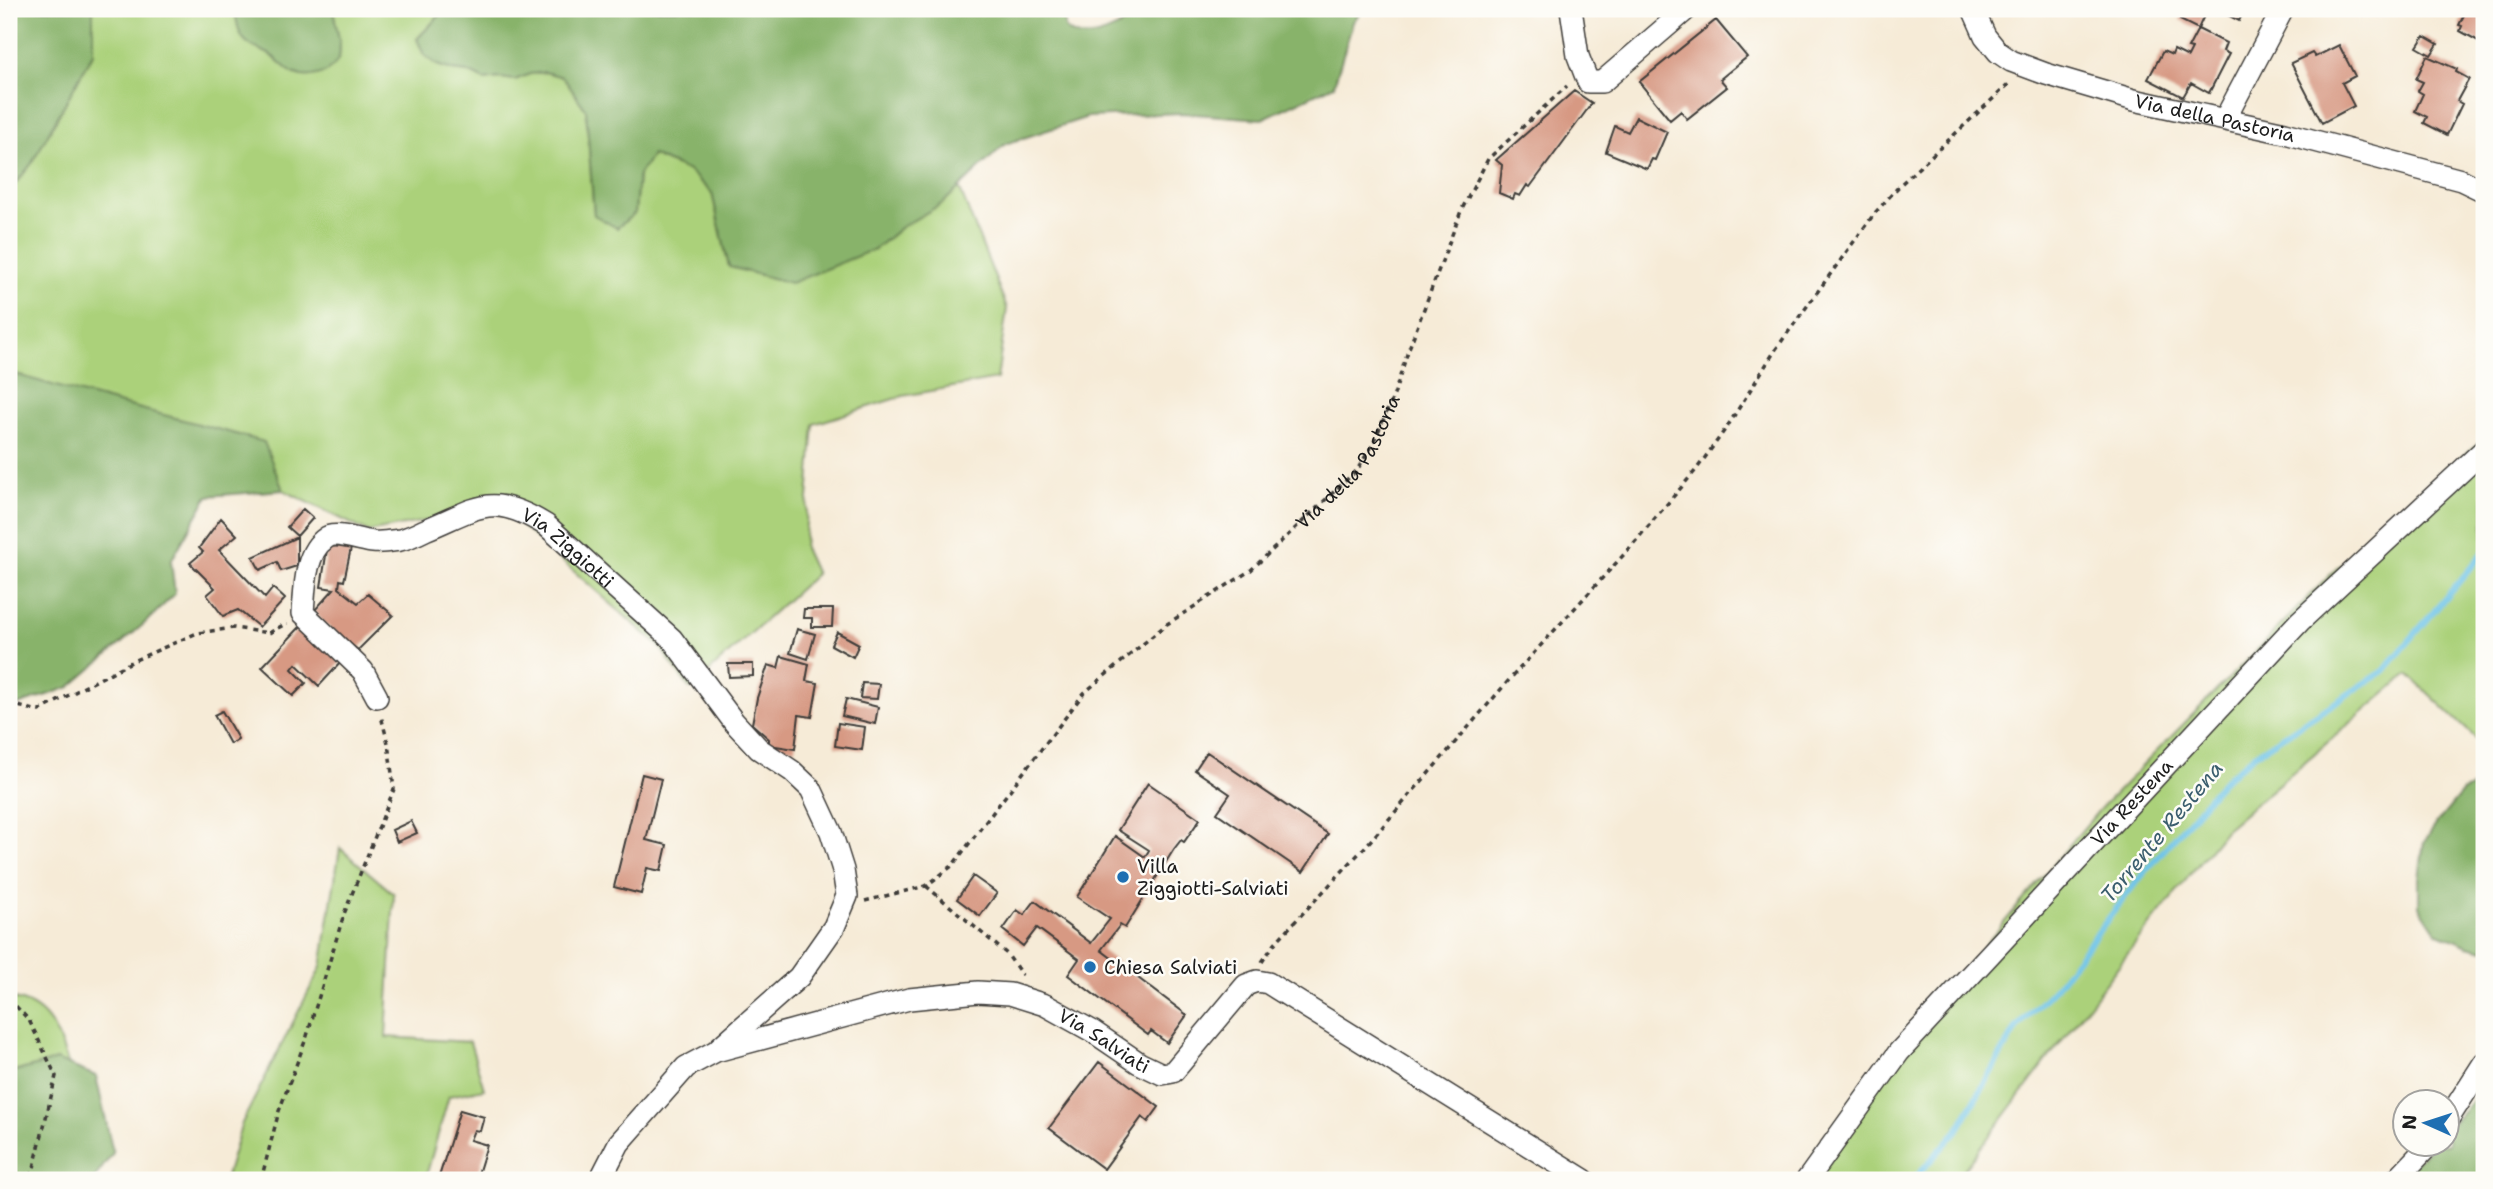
<svg xmlns="http://www.w3.org/2000/svg" width="2493" height="1189" viewBox="0 0 2493 1189" font-family="'Shantell Sans',sans-serif">
	<style>
		.green { fill: #abd17a; stroke: #64764b; stroke-width: 2 }
		.forest { fill: #88b36a; stroke: #526843; stroke-width: 2 }
		.lines { fill: none; stroke-linecap: round; stroke-linejoin: round }
		.stream { stroke: #6ac2e8; stroke-width: 6 }
		.building { fill: #d79983 }
		.minor-casing { stroke: #3d3b38; stroke-width: 24 }
		.path { stroke: #3d3b38; stroke-width: 3.5; stroke-dasharray: 5 5; stroke-linecap: butt }
		.minor { stroke: #fff; stroke-width: 21 }
		.poi-dot { fill: #1f6fb2; stroke: #fdfcf7; stroke-width: 2.5 }
		.labels { text-anchor: middle; dominant-baseline: central; stroke-width: 5; stroke-linejoin: round; paint-order: stroke }
		.street-label { font-size: 19px; fill: #1c1c1c; stroke: #fdfcf7 }
		.poi-label { font-size: 19px; fill: #1c1c1c; stroke: #fdfcf7; text-anchor: start }
		.water-label { font-size: 21px; font-style: italic; fill: #3b5e6e; stroke: #fdfcf7 }
	</style>
	<rect width="100%" height="100%" fill="#fdfcf7"/>
	<filter id="ink" filterUnits="userSpaceOnUse"><feTurbulence type="fractalNoise" baseFrequency=".0143" numOctaves="2"/><feDisplacementMap in="SourceGraphic" scale="14" xChannelSelector="R" yChannelSelector="G"/><feConvolveMatrix kernelMatrix="1 2 1 2 8 2 1 2 1" color-interpolation-filters="sRGB"/></filter>
	<filter id="wash" filterUnits="userSpaceOnUse"><feTurbulence type="fractalNoise" baseFrequency=".00686" numOctaves="4" result="noise"/><feDisplacementMap in="SourceGraphic" scale="28" xChannelSelector="R" yChannelSelector="G"/><feGaussianBlur stdDeviation="1.57" result="paint"/><feColorMatrix in="noise" values="0 0 0 0 0 0 0 0 0 0 0 0 0 0 0 0 0 1.4 0 .05"/><feComposite in="paint" operator="in"/></filter>
	<g filter="url(#wash)">
		<rect width="100%" height="100%" fill="#f6ebd7"/>
		<!-- green -->
		<path class="green" d="M93,9H235C240,42 242,38 269,54C278,59 286,68 295,74L340,41L334,26V9H433L440,15L417,39L452,70L468,72L484,80L500,78L515,80L529,74L545,72L563,77L586,110L594,215L635,212L638,176L651,155L689,171L712,193L729,267L875,249L900,228L943,203L959,187L1007,308L997,379L903,396L814,424L804,548L816,574L690,689L658,645L505,511L425,521L368,532L283,490L263,442L71,392L9,372V192L32,163L93,53Z
			M2484,438V746L2408,674L2227,828L2132,948L1956,1180H1801L1910,1034L2100,809L2338,567Z
			M340,848L394,894L386,1037L470,1042L484,1089L449,1096L425,1180H225L242,1123L321,967Z
			M9,998C49,1004 57,1032 69,1066L56,1060L21,1070L9,1071Z"/>
		<!-- forest -->
		<path class="forest" d="M9,9H93V53L32,163L9,192Z
			M235,9H334C334,24 343,44 339,57C333,74 309,81 293,73C284,68 277,58 267,53C258,49 246,45 241,35C237,28 236,17 235,9Z
			M433,9H1070L1065,17V28C1085,50 1127,24 1144,9H1363L1353,22L1334,85L1262,119L1181,113L1088,117L1005,144L943,203L900,228L875,249L791,283L729,267L712,193L689,171L652,155L638,176L635,213L617,228L594,215L586,110L563,77L545,72L530,74L515,80L500,78L484,80L468,72L452,70L437,65L424,55L417,39L440,15Z
			M9,372C93,399 179,417 264,442L283,490L208,496L171,561L175,594L145,623L70,687L9,708Z
			M2484,783V950L2468,946L2436,932L2419,906V878L2424,842L2440,819L2463,791Z
			M56,1060L96,1076L113,1153L93,1180H9V1071L21,1070Z
			M2484,1088V1180H2398L2433,1144H2448V1128Z"/>
		<g class="lines">
			<!-- stream -->
			<path class="stream" d="M1913,1180L1957,1131L2017,1027L2055,988L2135,884L2220,784L2254,755L2384,671L2484,552"/>
		</g>
		<g id="blocks">
			<!-- building -->
			<path class="building" d="M2185,9H2207L2198,29L2180,20Z
				M2216,9H2245L2239,21Z
				M2467,9H2484V44L2460,31L2462,26L2459,25Z
				M1716,20L1747,57L1720,79L1727,87L1687,119L1681,111L1670,120L1639,82Z
				M2198,29L2226,43L2223,51L2229,54L2209,93L2191,83L2183,97L2148,79L2163,51L2172,55L2174,50L2188,57L2192,49L2188,48Z
				M2424,36L2438,44L2431,55L2417,47Z
				M2339,45L2355,76L2342,83L2354,106L2322,123L2291,63L2312,53L2315,57Z
				M2427,56L2457,69L2456,72L2469,79L2457,101L2462,104L2447,135L2424,123L2427,117L2415,111L2423,94L2418,91L2423,82L2416,79Z
				M1574,91L1592,103L1530,187L1527,185L1520,196L1515,194L1513,199L1499,193L1502,165L1496,160Z
				M1636,117L1667,132L1655,160L1652,159L1647,169L1606,152L1615,126L1628,132Z
				M303,509L313,518L297,536L287,527Z
				M221,518L237,535L219,550L265,598L273,588L285,599L259,627L238,610L223,616L207,595L215,588L190,563L203,552L199,548Z
				M297,537V566L281,571L277,562L260,570L253,557Z
				M328,543L351,548L344,581L340,580L339,588L358,603L368,594L393,615L358,650L325,624L314,611L334,589L321,587Z
				M804,609H833L832,627H812V618H803Z
				M302,625L341,662L319,686L296,664L292,669L306,683L293,696L262,667Z
				M797,629L815,634L808,659L790,653Z
				M837,632L859,644L853,657L831,645Z
				M781,656L809,664L806,681L818,683L812,717L799,715L795,749L769,745V739L752,724L757,698L768,665L778,668Z
				M728,664H753V676L729,677Z
				M862,683L879,684L877,699L860,698Z
				M846,699L878,707L875,724L842,716Z
				M222,711L238,739L230,744L214,715Z
				M838,723L865,727L862,750L835,746Z
				M1207,752L1328,834L1303,872L1217,813L1230,794L1195,770Z
				M642,774L661,779L646,840L667,845L661,871L647,868L641,894L614,887Z
				M1148,783L1200,819L1184,842L1181,840L1174,849L1125,928L1120,925L1101,950L1187,1015L1167,1043L1151,1031L1148,1035L1068,975L1079,959L1037,928L1023,946L1003,930L1017,910L1024,915L1035,901L1091,943L1110,919L1077,897L1115,836L1145,857L1149,850L1118,830Z
				M411,821L417,833L397,842L392,830Z
				M973,876L997,893L980,916L957,899Z
				M1099,1062L1159,1107L1148,1122L1142,1117L1104,1169L1049,1128Z
				M460,1110L484,1117L480,1131L474,1130L470,1140L487,1145L478,1174L494,1180H438Z"/>
		</g>
	</g>
	<g filter="url(#ink)">
		<use href="#blocks" fill-opacity="0" stroke="#3d3b38" stroke-width="2"/>
		<g class="lines">
			<defs>
				<g id="minor">
					<path d="M1571,9L1578,56L1588,82H1602L1687,9"/>
					<path id="s2" d="M1973,9L1985,36L1998,52L2011,61L2046,74L2134,100L2285,133L2461,180L2484,191"/>
					<path d="M2225,119L2283,9"/>
					<path id="s3" d="M377,697L363,671L303,613C305,589 304,553 326,538C334,531 362,541 373,542C382,543 392,541 400,540C409,538 417,534 425,530C479,508 490,491 546,525L672,639L734,722L759,749L792,771L811,789L831,832L843,870L847,896L834,927L799,977L719,1048"/>
					<path d="M2448,1119L2484,1063"/>
					<path id="s4" d="M600,1180L619,1143L686,1067L716,1051L909,999L978,992L1010,994L1045,1005L1092,1031L1139,1063L1162,1074L1173,1072L1246,985L1257,981L1268,983L1584,1180"/>
					<path id="s5" d="M1807,1180L1899,1052L2300,621L2484,450"/>
					<path d="M2396,1180L2430,1144"/>
				</g>
			</defs>
			<!-- minor casing -->
			<use href="#minor" class="minor-casing"/>
			<!-- path -->
			<g class="path">
				<path d="M9,704L39,711L135,660L197,633L234,628L269,633L287,623"/>
				<path d="M926,886L1007,954L1022,975"/>
				<path id="s1" d="M865,901L926,886L952,866L1084,693L1167,624L1251,570L1357,470L1372,446L1394,395L1408,351L1461,211L1488,159L1567,86"/>
				<path d="M1262,962L1275,943L1365,847L1509,680L1628,550L1696,470L1727,427L1776,349L1874,214L1901,184L2010,83"/>
				<path d="M9,999L29,1020L56,1076L31,1180"/>
				<path d="M261,1180L279,1111L307,1036L344,914L394,789L388,743L381,716"/>
			</g>
			<!-- minor -->
			<use href="#minor" class="minor"/>
		</g>
	</g>
	<!-- markers -->
	<g class="poi-dot">
		<circle cx="1123" cy="877" r="7"/>
		<circle cx="1090" cy="967" r="7"/>
	</g>
	<g class="labels">
		<!-- street labels -->
		<g class="street-label">
			<text stroke="none"><textPath href="#s2" startOffset="278">Via della Pastoria</textPath></text>
			<text stroke="none"><textPath href="#s1" startOffset="668">Via della Pastoria</textPath></text>
			<text stroke="none"><textPath href="#s3" startOffset="457">Via Ziggiotti</textPath></text>
			<text stroke="none"><textPath href="#s5" startOffset="499">Via Restena</textPath></text>
			<text stroke="none"><textPath href="#s4" startOffset="584">Via Salviati</textPath></text>
		</g>
		<!-- poi labels -->
		<g class="poi-label">
			<text x="1137" y="866">Villa<tspan x="1137" dy="22">Ziggiotti-Salviati</tspan></text>
			<text x="1104" y="967">Chiesa Salviati</text>
		</g>
		<!-- water labels -->
		<g class="water-label">
			<text transform="translate(2162 832) rotate(-50)">Torrente Restena</text>
		</g>
	</g>
	<!-- margin -->
	<rect width="2493" height="1189" fill="none" stroke="#fdfcf7" stroke-width="35"/>
	<!-- north arrow -->
	<g transform="translate(2426 1123) rotate(273)"><circle r="33" fill="#fdfcf7" stroke="#a3a29f" stroke-width="2"/>
	<path d="M0-5L12 26L0 18L-12 26Z" fill="#1f6fb2"/>
	<text y="-10" font-size="19" font-weight="bold" text-anchor="middle" fill="#1c1c1c">N</text>
	</g>
</svg>
